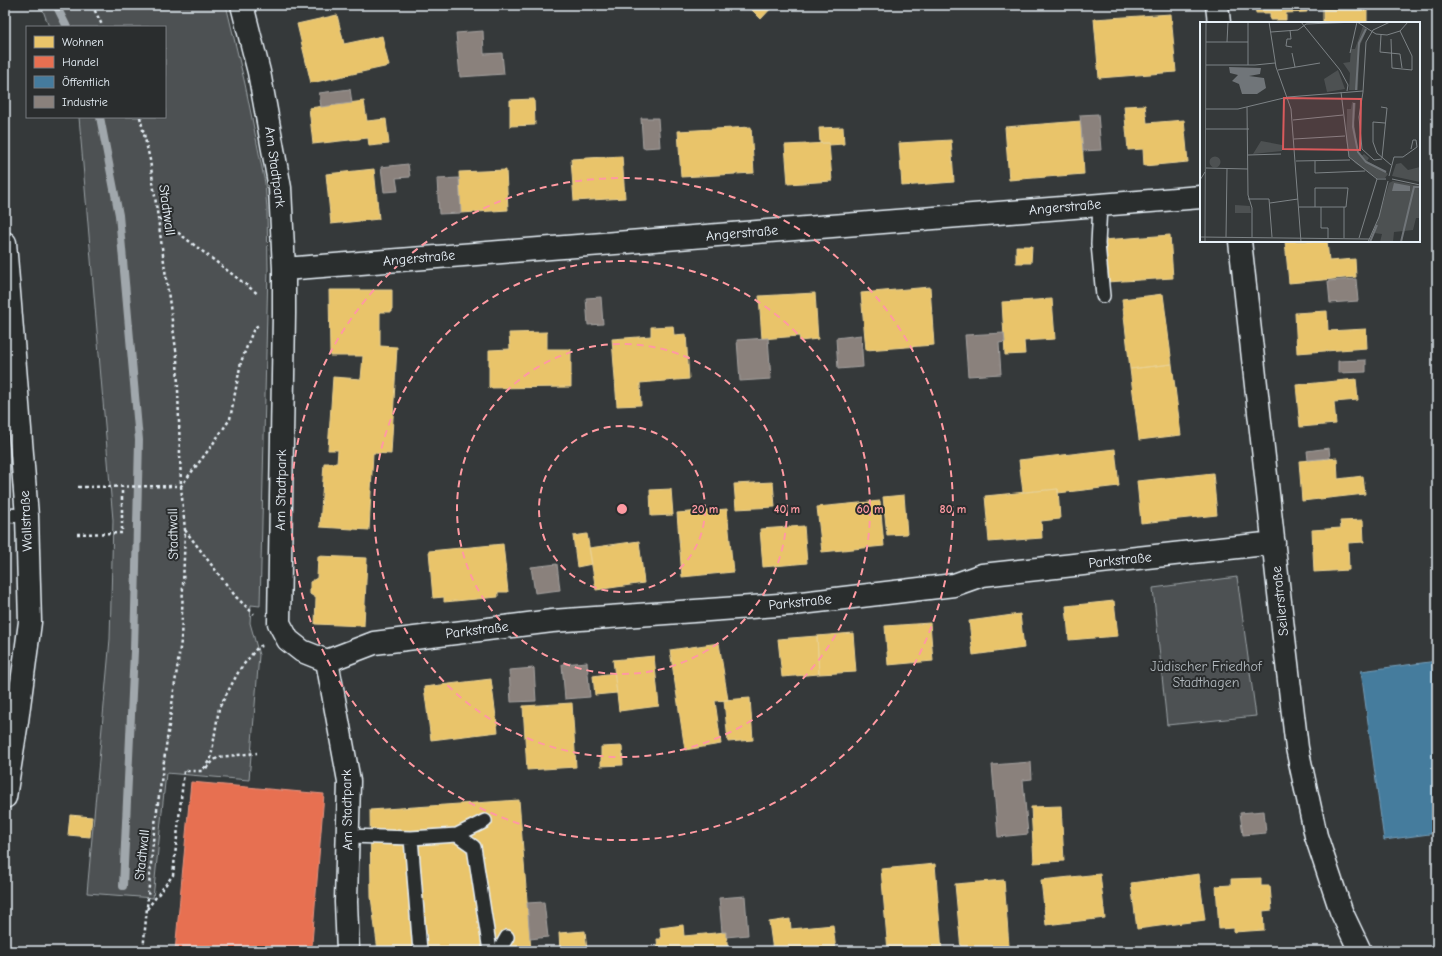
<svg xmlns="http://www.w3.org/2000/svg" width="1442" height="956" viewBox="0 0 1442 956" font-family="'Comic Neue',sans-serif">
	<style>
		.green { fill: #4d5152; stroke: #9aa1a5 }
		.homes { fill: #e9c46a; stroke: #e9d295 }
		.shops { fill: #e76f51; stroke: #e79683 }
		.public { fill: #457b9d; stroke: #769eb8 }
		.industry { fill: #8a817c; stroke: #a6a3a1 }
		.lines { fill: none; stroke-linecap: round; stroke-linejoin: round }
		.stream { stroke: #a0a7ac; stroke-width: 8 }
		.lane-casing { stroke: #e8f1f8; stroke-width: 16 }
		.street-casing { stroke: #e8f1f8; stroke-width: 25 }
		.path { stroke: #e8f1f8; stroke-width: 2.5; stroke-dasharray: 3 3; stroke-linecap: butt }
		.lane { stroke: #2a2d2e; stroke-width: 13 }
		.street { stroke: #2a2d2e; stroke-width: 22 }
		.ring { fill: none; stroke: #ff9aa2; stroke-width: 2; stroke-dasharray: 7 5 }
		.labels { text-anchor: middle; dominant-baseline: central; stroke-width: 4; stroke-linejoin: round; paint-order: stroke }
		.street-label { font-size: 14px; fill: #e8f1f8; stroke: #2a2d2e }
		.park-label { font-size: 14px; fill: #b2b9be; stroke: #2a2d2e }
		.inset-river { fill: none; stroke: #707579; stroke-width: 2 }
		.inset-road { fill: none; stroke: #7d8386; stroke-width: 1 }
		.view { fill: #da5a5c; fill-opacity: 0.15; stroke: #da5a5c; stroke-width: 2 }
		.inset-edge { fill: none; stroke: #e8f1f8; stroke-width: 2 }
		.centre { fill: #ff9aa2; stroke: #2a2d2e; stroke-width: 2 }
		.ring-label { font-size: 12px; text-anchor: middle; font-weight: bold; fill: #ff9aa2; stroke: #2a2d2e; stroke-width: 4; stroke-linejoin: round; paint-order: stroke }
	</style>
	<rect width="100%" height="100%" fill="#35393a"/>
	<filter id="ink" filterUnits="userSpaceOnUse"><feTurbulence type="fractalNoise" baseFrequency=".025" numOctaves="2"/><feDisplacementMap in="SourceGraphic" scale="8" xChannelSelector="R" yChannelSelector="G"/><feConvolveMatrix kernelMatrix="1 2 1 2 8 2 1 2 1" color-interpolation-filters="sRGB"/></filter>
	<g filter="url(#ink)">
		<!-- green -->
		<path class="green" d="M41,5H226L245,84L265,183L267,209L268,269L260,606L251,605L250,623L259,655L249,780L166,773L153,898L87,893L110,639L113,520L79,117H165V27H49Z
			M1237,577L1256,716L1167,725L1153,588Z"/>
		<!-- homes -->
		<path class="homes" d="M747,5H774L761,19Z
			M1255,5H1307V12L1286,13V20H1270V13H1256Z
			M1367,6V23H1323V7Z
			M1171,14L1176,72L1099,78L1094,19Z
			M337,15L344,44L382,36L389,66L311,83L297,24Z
			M534,99L535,125L510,126V100Z
			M364,101L367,121L386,119L389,144L369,146L368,138L313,144L309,108Z
			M1145,105L1147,123L1184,120L1188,162L1144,166L1143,149L1128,150L1124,106Z
			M1081,121L1084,174L1009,180L1005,127Z
			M751,127L754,173L681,177L678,131Z
			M843,127L844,144L829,145V143H820L819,128Z
			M951,140L954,182L902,186L899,143Z
			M829,143L832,181L788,184L785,145Z
			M622,156L625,198L574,201L571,159Z
			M374,169L379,219L331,224L326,174Z
			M506,170L508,210L461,213L459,172Z
			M1170,235L1173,278L1106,282L1103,240Z
			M1285,241H1327L1329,261L1355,259L1356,277L1289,283Z
			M1016,246H1032L1031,263H1016Z
			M930,287L934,345L866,350L861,293Z
			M329,290H392V312H380V346L397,347L391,454L373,453L369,530L320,527L324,463H337L338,450H328L333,377L361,379L363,356H330Z
			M815,293L818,339L800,341L799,336L762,339L759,296Z
			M1163,294L1172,364L1130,369L1122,299Z
			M1052,299L1055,339L1024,341L1025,354L1005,355L1002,302Z
			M1327,311L1328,331L1366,329L1367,348L1297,353L1295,313Z
			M673,326L674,335L686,334L689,379L640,383L641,405L617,406L612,339L651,336V327Z
			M547,332V349H571V387L489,388V350L510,349L509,333Z
			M1172,364L1181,435L1139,440L1130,369Z
			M1356,379L1358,400L1334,402L1336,424L1300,427L1296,385Z
			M1115,449L1119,486L1058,493V489L1023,492L1019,460Z
			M1337,458L1338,479L1363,476L1365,494L1302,501L1299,461Z
			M1213,473L1217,515L1141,523L1137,481Z
			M773,482L775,507L736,509L734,484Z
			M671,489L673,515L651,516L650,490Z
			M1058,489L1060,519L1041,521L1042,538L989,542L985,496Z
			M904,495L907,534L887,535L883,497Z
			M880,501L884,546L822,552L817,507Z
			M727,509L733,572L682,577L677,513Z
			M1363,520L1364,542L1348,543L1349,570L1314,572L1312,530L1341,528L1340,521Z
			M804,526L807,563L763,567L760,529Z
			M587,534L592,564L577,567L573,536Z
			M639,541L644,583L596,590L589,548Z
			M503,544L508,592H498V597L444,602V597L433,598L429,551Z
			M318,556L367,558L364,626L315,624L316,598L310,594V582L317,578Z
			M1114,601L1118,636L1069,640L1066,606Z
			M1020,614L1024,648L973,655L969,621Z
			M930,623L933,661L888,665L885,626Z
			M853,633L856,672L819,674L817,636Z
			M817,636L819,674L782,677L778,639Z
			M719,643L728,700L715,701L721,744L685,750L670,650Z
			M654,656L659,706L619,711L613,660Z
			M614,673L617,693L595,695L593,676Z
			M491,679L498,732L431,740L424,687Z
			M750,698L753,740L728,742L724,700Z
			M572,703L576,767L527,770L523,706Z
			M622,746L623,765L601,766V747Z
			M519,800L531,951H378L371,897L370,810Z
			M1061,806L1064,861L1034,863L1031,807Z
			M70,815L92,817L90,837L68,835Z
			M935,864L942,951H888L881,869Z
			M1100,874L1105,918L1046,925L1041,880Z
			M1199,874L1205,920L1137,929L1131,883Z
			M1261,878V886H1270L1272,910L1263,911L1264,930L1234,932V928L1219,929L1216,886L1231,885V879Z
			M1004,880L1009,946L961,950L955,884Z
			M790,919L791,929L833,925L836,951H773L769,922Z
			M683,925L684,936L726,932L728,951H658L657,939H661L660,928Z
			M585,931L587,951H560L559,933Z"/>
		<!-- shops -->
		<path class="shops" d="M191,782L324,794L312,943V951H175Z"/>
		<!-- public -->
		<path class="public" d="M1437,661V833L1384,840L1361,671Z"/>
		<!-- industry -->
		<path class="industry" d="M483,31L484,54L502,53L504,74L460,77L456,33Z
			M350,89L352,103L321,107L319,93Z
			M1098,114L1101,150L1083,151L1080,115Z
			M641,118H658L660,147L643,148Z
			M408,164L410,177L396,178L398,191L384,192L381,167Z
			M459,178L461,213L439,214L437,179Z
			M1356,279L1358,301L1330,303L1328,281Z
			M601,297L603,324L588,325L586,298Z
			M1004,333L1005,342L999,343L1001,374L968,376L965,335Z
			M861,335L863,367L838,369L836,338Z
			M768,338L771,379L740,381L737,340Z
			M1366,360V372L1338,373V361Z
			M1329,448L1330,458L1308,460L1307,451Z
			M557,564L560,590L535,593L531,567Z
			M587,662L590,697L565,699L562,664Z
			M534,668L536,701L511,702L509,670Z
			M1031,762L1032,779L1023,780L1028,834L998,837L992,765Z
			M1264,811L1266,833L1243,835L1240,813Z
			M745,896L748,935L726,937V932H722L719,898Z
			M544,902L548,937L530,939L527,903Z"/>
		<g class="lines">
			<!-- stream -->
			<path class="stream" d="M56,5L67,27
				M100,117L119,215L139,440L134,651L123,886"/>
			<defs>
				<path id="lane" d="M1100,205L1098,244L1103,296
					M5,515L27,516
					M457,835L485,821
					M349,836L411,838L457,835L474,847L490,951
					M411,838L420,951
					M499,951L507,937"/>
				<path id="street" d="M242,5L259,72L280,188L284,269V314L279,623L288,640L302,651L327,661L349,781L346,902L348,951
					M1217,5L1219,23
					M1240,241L1284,638L1297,748L1316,836L1341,911L1360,951
					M5,243L27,516L30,622L17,721L5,797
					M284,269L1201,197
					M327,661L374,643L552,621L793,604L954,585L982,575L1274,543"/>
			</defs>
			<!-- lane casing -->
			<use href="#lane" class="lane-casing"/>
			<!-- street casing -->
			<use href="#street" class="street-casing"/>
			<!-- path -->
			<path class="path" d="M92,5L103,27
				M140,117L150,160L177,357L181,486L185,530L181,641L154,831L143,951
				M159,218L258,294
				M78,487L181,486L210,448L230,419L241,362L254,328L259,325
				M185,530L236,597L254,614
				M77,534L122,533V486
				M206,768L218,757L257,753
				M147,909L173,875L184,771H202L211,758L219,708L240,669L257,648L263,645"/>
			<!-- lane -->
			<use href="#lane" class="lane"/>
			<!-- street -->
			<use href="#street" class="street"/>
		</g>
	</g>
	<!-- distance rings -->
	<g class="ring">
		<circle cx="622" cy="509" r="83"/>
		<circle cx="622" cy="509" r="165"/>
		<circle cx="622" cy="509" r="248"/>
		<circle cx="622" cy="509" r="331"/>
	</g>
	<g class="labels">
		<!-- street labels -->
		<g class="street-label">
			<text transform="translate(275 167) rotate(82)">Am Stadtpark</text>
			<text transform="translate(1065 207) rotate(-5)">Angerstraße</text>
			<text transform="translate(167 210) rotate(82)">Stadtwall</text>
			<text transform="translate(742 233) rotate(-5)">Angerstraße</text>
			<text transform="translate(419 258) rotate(-5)">Angerstraße</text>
			<text transform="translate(281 490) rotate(-89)">Am Stadtpark</text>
			<text transform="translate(26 521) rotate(-93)">Wallstraße</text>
			<text transform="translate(173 534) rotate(-91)">Stadtwall</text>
			<text transform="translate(1120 560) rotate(-6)">Parkstraße</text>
			<text transform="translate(1280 601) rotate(-96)">Seilerstraße</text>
			<text transform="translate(800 602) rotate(-6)">Parkstraße</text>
			<text transform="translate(477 630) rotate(-7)">Parkstraße</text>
			<text transform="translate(347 810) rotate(-91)">Am Stadtpark</text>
			<text transform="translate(142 855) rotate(-84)">Stadtwall</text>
		</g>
		<!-- park labels -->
		<g class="park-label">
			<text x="1206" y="666">Jüdischer Friedhof<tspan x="1206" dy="16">Stadthagen</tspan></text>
		</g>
	</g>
	<!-- overview -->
	<g transform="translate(1200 22)">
		<rect width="220" height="220" fill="#35393a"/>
		<path d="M163,4L167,7L159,26L158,68H149L150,51L143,41L150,40L151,27H155ZM138,48L145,67L127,70L124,57ZM152,80L156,81L154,100L158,129L161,134L164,132L169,136L167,139L185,149L188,152L185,156H177L155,141L149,134L146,118L147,93V87H151ZM61,119L82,123V129L53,132ZM9.5 140a5.5 5.5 0 1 1 11 0a5.5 5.5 0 1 1-11 0ZM201,141L208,148L220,145V160L192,154L196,142ZM193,159L220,164V196H216L213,208L194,210L193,220H180L182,212L174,211L189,161ZM35,183L50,184L51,191H35Z" fill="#4d5152"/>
		<path d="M29,45L61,46L60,52L49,54L64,56L66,66L57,72H42L39,62L32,59L38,53L30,51ZM194,161L210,164V169H192Z" fill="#707579"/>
		<path class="inset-river" d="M156,68L159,21L166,7M154,81L153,105L158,130L166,140L186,150M170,220L177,203M201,220L214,165H220"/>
		<path class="inset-road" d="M69,0L76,45L91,87L101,220M101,0L140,48L148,63L147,69M90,8L91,17H87L86,24L92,25M71,10L98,8L106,2L157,0L176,12L187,13L200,9L208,0M181,13L180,30L200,32L202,46M191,17L192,46L212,48V34L200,9M6,20H48M27,20L28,0M92,31L95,45M150,31L157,0M6,43H55L75,41M48,43V0M78,48L120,41M141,70L149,135L177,157H186M47,85L48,173L52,186V215M181,85L187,86L182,136M6,87H38L88,75L163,69M93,98L143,93M185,101L173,100V120L177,131L191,143M6,107H49M94,117L145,114M48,133L81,132M182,137L174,138L162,127L159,95L163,70L166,20L173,8L190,0M96,139L150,138M115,139V151L165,149M6,146L48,147M189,154L194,135H203L217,125L216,118H213L211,127M192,157L220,163M48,177H69L72,215M0,180V158L5,150M70,181L98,177M99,185H146L148,166H115V185M121,185V206H128V216M0,215L169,217M26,215L27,146M144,216V185M159,216L177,157M5,220L6,0M168,220L179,195L188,159"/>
		<path class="view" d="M84,76L161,77L160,128L83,127Z"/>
		<rect width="220" height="220" class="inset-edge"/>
	</g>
	<circle cx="622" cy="509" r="6" class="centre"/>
	<g class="ring-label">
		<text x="705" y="513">20 m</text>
		<text x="787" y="513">40 m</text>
		<text x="870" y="513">60 m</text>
		<text x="953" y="513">80 m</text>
	</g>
	<!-- margin -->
	<rect width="1442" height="956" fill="none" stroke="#2a2d2e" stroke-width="20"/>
	<rect x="10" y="10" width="1422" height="936" fill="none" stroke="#e8f1f8" stroke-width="1.5" filter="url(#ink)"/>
	<!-- legend -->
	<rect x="26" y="26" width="140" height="92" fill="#2a2d2e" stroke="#767b7f"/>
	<rect x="34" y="36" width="20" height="12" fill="#e9c46a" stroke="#767b7f"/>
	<text x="62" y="46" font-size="12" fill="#e8f1f8">Wohnen</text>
	<rect x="34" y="56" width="20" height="12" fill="#e76f51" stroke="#767b7f"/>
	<text x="62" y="66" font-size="12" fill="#e8f1f8">Handel</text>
	<rect x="34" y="76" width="20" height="12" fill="#457b9d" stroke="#767b7f"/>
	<text x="62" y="86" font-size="12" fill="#e8f1f8">Öffentlich</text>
	<rect x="34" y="96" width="20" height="12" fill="#8a817c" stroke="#767b7f"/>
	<text x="62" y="106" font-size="12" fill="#e8f1f8">Industrie</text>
</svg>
